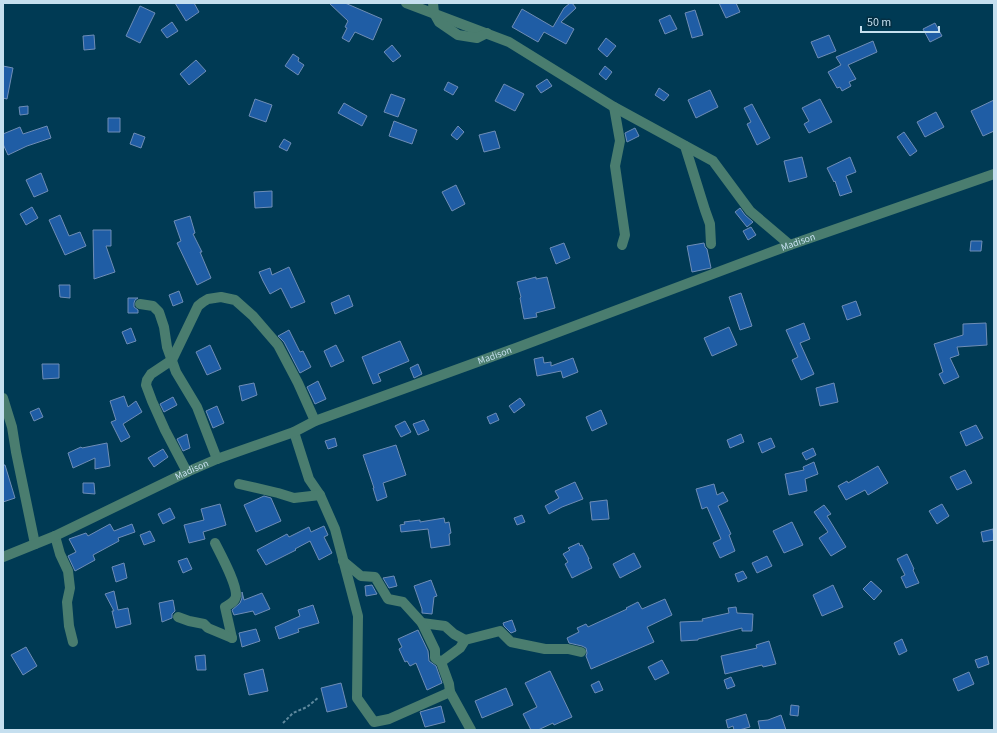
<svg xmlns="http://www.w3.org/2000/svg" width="997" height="733" viewBox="0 0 997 733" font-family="'Source Sans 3',sans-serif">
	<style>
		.building { fill: #1f5da5; stroke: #6e8db6 }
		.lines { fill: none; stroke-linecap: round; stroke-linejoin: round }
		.path { stroke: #5e899e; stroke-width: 2; stroke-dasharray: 3 2; stroke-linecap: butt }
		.minor { stroke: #4a7d6f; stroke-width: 10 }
		.labels { text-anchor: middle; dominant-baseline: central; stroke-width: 3.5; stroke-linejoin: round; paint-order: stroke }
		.street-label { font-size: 10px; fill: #c5dfef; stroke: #052f43 }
	</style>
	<rect width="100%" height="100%" fill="#003a54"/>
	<!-- building -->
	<path class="building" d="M175,3H194L199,12L186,21Z
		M329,3H345L382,19L373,40L355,32L349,42L342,38L347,28L345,27L348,21Z
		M570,3H572L576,8L561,22L574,29L566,44L544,32L538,42L512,27L522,9L553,27L564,8Z
		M719,3H736L740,12L726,18Z
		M140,6L155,13L140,43L126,36Z
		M695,10L703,35L692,38L685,13Z
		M670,15L677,29L665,34L659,20Z
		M172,22L178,31L167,38L161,30Z
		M935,23L942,36L930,42L923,29Z
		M94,35L95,49L84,50L83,36Z
		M829,35L836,51L818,58L811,42Z
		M606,38L616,46L607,57L598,49Z
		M873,41L877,52L848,65L856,79L849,82L851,86L842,91L840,87L837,88L828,72L841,65L836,57Z
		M392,45L401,56L393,62L384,52Z
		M293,54L299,58L298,61L304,65L298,75L285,66Z
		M196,60L206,71L189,85L180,74Z
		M3,66L13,68L7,99L3,98Z
		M605,66L612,72L606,80L599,74Z
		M547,79L552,86L541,93L536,86Z
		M448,82L458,87L453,95L444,90Z
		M504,84L524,94L515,111L495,101Z
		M659,88L669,95L664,101L655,95Z
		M710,90L718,107L696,118L688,100Z
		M391,94L405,99L398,117L384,112Z
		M255,99L272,105L266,122L249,116Z
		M820,99L832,122L809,133L804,124L809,121L802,108Z
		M994,100V131L983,136L971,111Z
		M344,103L367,116L362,126L338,113Z
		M752,104L770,138L757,145L747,124L751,122L744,108Z
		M28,106V114L20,115L19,107Z
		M936,112L944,127L925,137L917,122Z
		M108,118H120V132H108Z
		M394,121L417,130L412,144L389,136Z
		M47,126L51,138L27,146L8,155L3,144V134L20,127L23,134Z
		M458,126L464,132L457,140L451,135Z
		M635,128L639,136L627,142L625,133Z
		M495,131L500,148L484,152L479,135Z
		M904,132L917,151L910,156L897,137Z
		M134,133L145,137L141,148L130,144Z
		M284,139L291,143L287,151L279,147Z
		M802,157L807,177L789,182L784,161Z
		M850,157L856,172L846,176L852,192L840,196L835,181L834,182L827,168Z
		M41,173L48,191L34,197L26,180Z
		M456,185L465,204L452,211L442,192Z
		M272,191V207L255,208L254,192Z
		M32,207L38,218L26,225L20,214Z
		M740,208L745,215L753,222L747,227L735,212Z
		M60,215L69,236L80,232L86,246L65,255L49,220Z
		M190,216L195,233L193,234L202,252H200L211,278L197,285L177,243L181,241L174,221Z
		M751,227L756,235L748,240L743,231Z
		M93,230H111V246H106L115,272L94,279Z
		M971,241H982L981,251H970Z
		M564,243L570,258L556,264L550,248Z
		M704,243L705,247L707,249L711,268L692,272L687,246Z
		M289,267L305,302L291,308L281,288L270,294L263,281L259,272L270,268L272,275Z
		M536,277V279L547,277L555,308L536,313L537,317L524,319L520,298L521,297L517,282Z
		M59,285H70V298L60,297Z
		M179,291L183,302L173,306L169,295Z
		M741,293L752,326L740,330L729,297Z
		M349,295L353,306L335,314L331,303Z
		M128,298H138L135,300L134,303V307L138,310V313H128Z
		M856,301L861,315L847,320L842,306Z
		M804,323L810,339L800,343L814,374L801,380L792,360L798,357L786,330Z
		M986,323L987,345L957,347L959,355L950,358L959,377L944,384L939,374L943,372L934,344L963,335V324Z
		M729,327L737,345L712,356L704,338Z
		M131,328L136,341L127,344L122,332Z
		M289,330L300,352L303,351L311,367L300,373L284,342L278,336Z
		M400,341L409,361L378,374L381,381L373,384L362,357Z
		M210,345L221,369L207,375L196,352Z
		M336,345L344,361L331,367L324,351Z
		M543,357L544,363L551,362V366L573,358L578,372L563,378L561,371L537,376L534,359Z
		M42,364H59V378L43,379Z
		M418,364L422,374L414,378L410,368Z
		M318,381L326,399L315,404L307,387Z
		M254,383L257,395L242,401L239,386Z
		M834,383L838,402L820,406L816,388Z
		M124,396L128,407L136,401L142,412L123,424L130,437L121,442L111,422L116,420L110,401Z
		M173,397L177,405L164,412L160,404Z
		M520,398L525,405L514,413L509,406Z
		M217,406L224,423L213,428L206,411Z
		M39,408L43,417L34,421L30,412Z
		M601,410L607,424L592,431L586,417Z
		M496,413L499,420L490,424L487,417Z
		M424,420L429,430L418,435L413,424Z
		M405,421L411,432L401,437L395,426Z
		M976,425L983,438L966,446L960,432Z
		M187,434L190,448L183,451L177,439Z
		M741,434L744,442L730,448L727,440Z
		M335,438L337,446L328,449L325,441Z
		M771,438L775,447L762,453L758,443Z
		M107,443L110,466L95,469V458L73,468L68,453L81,447L82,448Z
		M396,445L406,475L383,483L387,497L377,501L373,488H374L363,455Z
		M813,448L816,455L806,460L802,453Z
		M163,449L168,457L154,467L148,458Z
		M814,462L818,474L805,479L807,491L789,495L785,474L804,470L803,467Z
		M3,465H5L15,498L3,502Z
		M878,466L888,483L868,495L865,490L846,500L838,486L847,481L848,483Z
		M965,470L972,483L957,490L950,477Z
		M575,482L583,499L562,507L549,514L545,506L559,498L555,491Z
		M83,483H94L95,494L83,493Z
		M714,484L717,495L723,492L728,501L718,506L731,534L729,535L735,551L720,558L713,543L721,539L707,507L702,509L696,489Z
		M264,496L271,498L281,521L256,532L244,505Z
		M607,500L609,519L592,520L590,502Z
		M220,504L226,525L203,532L205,539L189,543L184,525L204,520L201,509Z
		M942,504L949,516L937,524L929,511Z
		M824,505L831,514L827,516L846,547L831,556L819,538L828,532L814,512Z
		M170,508L175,518L163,524L158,514Z
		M522,515L525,522L517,525L514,518Z
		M444,518L445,523L449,522L451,533L449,534L450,545L431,548L428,529L401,532L400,525L405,524L404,522L420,520V522Z
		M792,522L803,545L784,553L773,531Z
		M110,524L114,531L132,524L135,532L118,538L119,541L93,555L95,560L75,571L68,556L76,552L69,539L86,533L88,536Z
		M324,526L328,535L324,537L332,553L319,560L310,541L295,549L296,550L266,565L257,550L287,534L289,537L309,527L311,532Z
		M993,529L994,540L983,542L981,532Z
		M150,531L155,541L144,545L140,535Z
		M579,543L580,546L582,545L589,559H588L592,568L572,578L565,564L568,562L563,554L570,550L568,548Z
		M634,553L641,567L620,578L613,564Z
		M907,554L914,569L913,570L919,583L906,588L901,577L905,575L897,559Z
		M767,556L772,566L757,573L752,563Z
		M187,558L192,569L183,573L178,561Z
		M124,563L127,578L116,582L112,567Z
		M743,571L747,578L738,582L735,574Z
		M394,576L397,586L389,588L383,578Z
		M431,580L437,596L434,597L432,614L422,613V609L414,586Z
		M871,581L882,591L874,600L863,589Z
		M372,585L377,594L366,596L365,586Z
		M833,585L843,607L822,616L813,595Z
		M114,591L118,610L128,608L131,624L116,628L112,611H114L105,594Z
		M242,592L244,600L262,593L270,609L255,615L253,611L234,615L232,610L240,603L242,598Z
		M665,599L672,615L647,627L654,642L591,669L586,656L587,653L586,648L582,646L569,643L567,638L579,632L577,628L586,624L588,627L627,609L626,608L638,602L642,609Z
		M173,600L175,611L172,614V618L162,622L159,603Z
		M313,605L319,623L298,629L299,632L279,639L275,627L300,616L298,610Z
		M736,607L737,613L753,614L752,631H742V628L698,639V640L681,641L680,622L703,621L702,619L729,613L728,608Z
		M512,620L516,631L511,633L504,626L503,623Z
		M256,629L260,641L242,647L239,633Z
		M418,630L428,651L429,661L436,666L442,683L427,690L416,663L410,666L407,661L405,662L399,649L402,647L398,639Z
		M902,639L907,651L899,655L894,643Z
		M769,641L776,664L763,667L762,665L725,674L721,656L757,648L756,645Z
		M26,647L37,666L23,675L11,655Z
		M205,655L206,670H197L195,656Z
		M987,656L989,664L978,668L975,660Z
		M662,660L669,673L655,680L648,667Z
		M263,669L268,691L249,695L244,674Z
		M550,671L572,717L554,725L553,723L538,730H531L523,714L537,707L525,683Z
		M969,672L974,684L958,691L953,679Z
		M731,677L735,686L727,689L724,680Z
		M599,681L603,690L595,693L591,685Z
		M341,683L347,707L327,712L321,688Z
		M506,688L513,705L482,718L475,701Z
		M791,705L799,706L798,716L790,715Z
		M441,706L445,722L425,727L420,712Z
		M746,714L750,727L739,730H734L733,726L728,728L726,720Z
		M781,715L786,730H760L758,721L768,720Z"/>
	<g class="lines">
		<!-- path -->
		<path class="path" d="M283,723L293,713L307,707L319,697"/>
		<!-- minor -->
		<g class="minor">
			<path d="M406,3L509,42L614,107L713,161L750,211L790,245"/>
			<path d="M433,3L434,13L439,22L458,35L477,38L487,33"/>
			<path d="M614,107L620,141L615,166L625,235L622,245"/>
			<path d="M685,146L705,210L710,224L711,244"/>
			<path d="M140,304L153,306L159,312L164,327L167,347L176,372L197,407L217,459"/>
			<path d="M3,398L12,427L16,452L35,544"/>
			<path d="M294,432L309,479L320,495L335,529L358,616L357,698L374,722L389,719L450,692L471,730"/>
			<path d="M187,472L165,430L152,401L146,385L147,380L151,374L172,360L198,306L203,302L208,299L221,297L235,300L253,316L278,345L298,383L315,421"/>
			<path d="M239,484L278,493L294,498L320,495"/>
			<path d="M55,536L60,554L68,571L70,588L67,602L69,626L73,642"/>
			<path d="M215,543C221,555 237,584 236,596C235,602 230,604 225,607L232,638"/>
			<path id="s1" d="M3,557L55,536L187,472L217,459L294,432L315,421L516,348L790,245L994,174"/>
			<path d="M343,561L361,576L375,577L388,599L403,602L422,623L445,626L454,634L465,640"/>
			<path d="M178,617L189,621L204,624L208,628L232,638"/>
			<path d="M422,623L435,650V658L441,662"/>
			<path d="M450,692L449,684L441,662L460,648L465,640L500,631L511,642L545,649H568L581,652"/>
		</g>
	</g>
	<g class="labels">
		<!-- street labels -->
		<g class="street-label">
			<text stroke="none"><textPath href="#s1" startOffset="856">Madison</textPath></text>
			<text stroke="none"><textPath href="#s1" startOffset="532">Madison</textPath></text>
			<text stroke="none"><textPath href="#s1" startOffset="208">Madison</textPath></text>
		</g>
	</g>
	<!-- border -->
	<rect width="997" height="733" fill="none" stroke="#c5dfef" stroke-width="8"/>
	<!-- scale -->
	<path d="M861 26v6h78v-6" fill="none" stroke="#c5dfef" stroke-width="2"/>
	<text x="867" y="26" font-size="12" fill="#c5dfef" stroke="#052f43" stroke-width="3" paint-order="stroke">50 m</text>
</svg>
